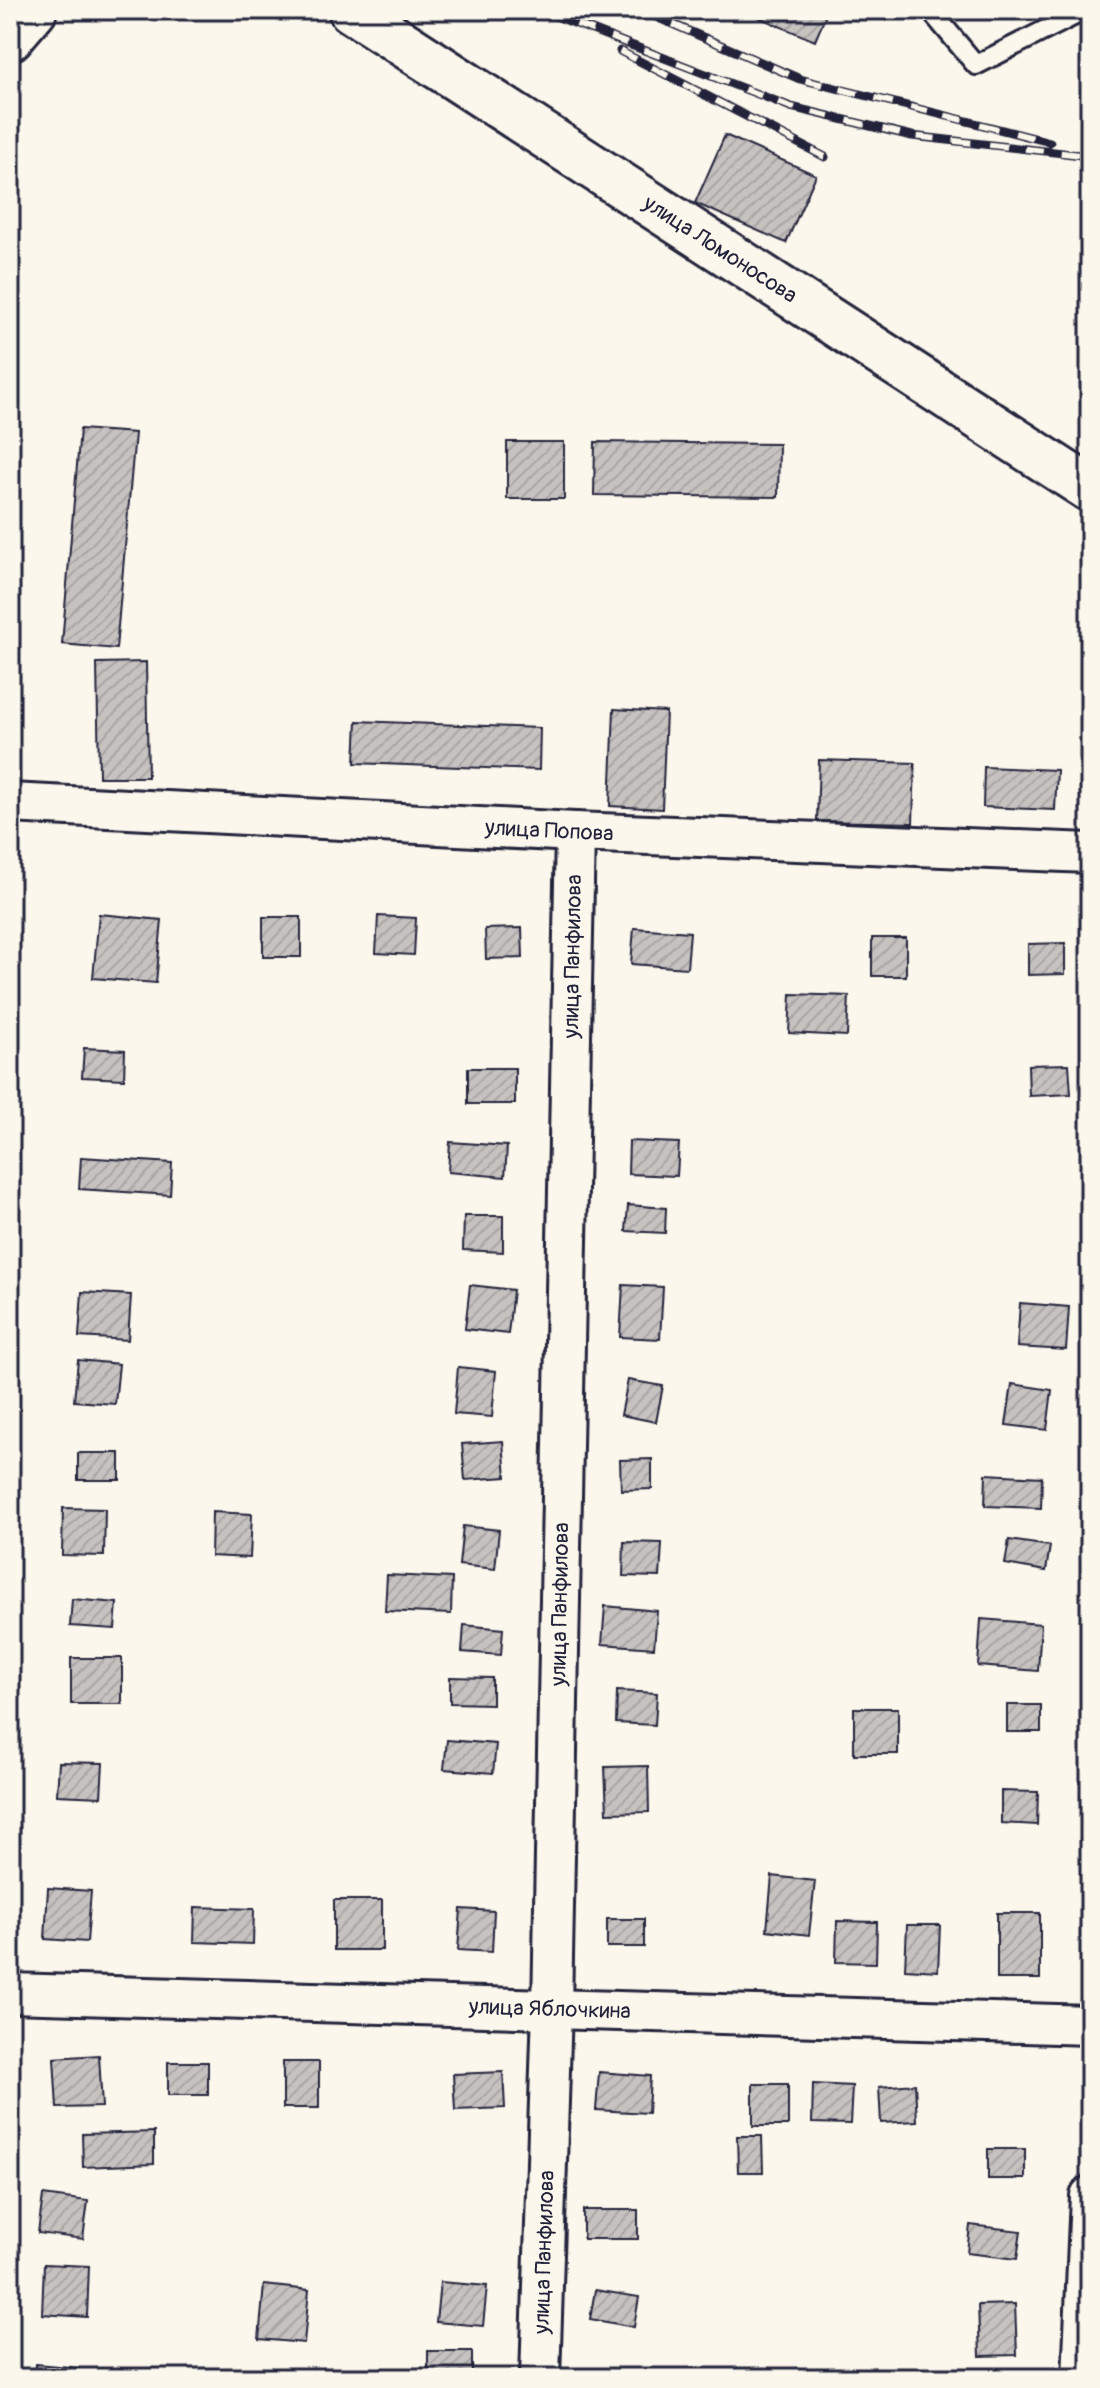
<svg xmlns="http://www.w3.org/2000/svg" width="1100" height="2388" viewBox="0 0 1100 2388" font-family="Pangolin,sans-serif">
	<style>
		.building { fill: url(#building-hatch); stroke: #22223b; stroke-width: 2 }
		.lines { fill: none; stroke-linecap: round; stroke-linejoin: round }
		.service-casing { stroke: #22223b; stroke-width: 24 }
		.minor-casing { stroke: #22223b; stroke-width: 44 }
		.tertiary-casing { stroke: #22223b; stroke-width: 50 }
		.service { stroke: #fbf7ec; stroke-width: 18 }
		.minor { stroke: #fbf7ec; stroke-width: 38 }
		.tertiary { stroke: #fbf7ec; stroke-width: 44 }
		.rail-casing { stroke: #22223b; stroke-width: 9 }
		.rail { stroke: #fbf7ec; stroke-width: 6; stroke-dasharray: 18; stroke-linecap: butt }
		.labels { text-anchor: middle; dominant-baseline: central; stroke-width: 6; stroke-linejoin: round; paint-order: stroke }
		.street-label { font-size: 22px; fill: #22223b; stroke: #fbf7ec }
	</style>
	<defs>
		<pattern id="building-hatch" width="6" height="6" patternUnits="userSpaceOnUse" patternTransform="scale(2)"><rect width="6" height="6" fill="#c6c2c0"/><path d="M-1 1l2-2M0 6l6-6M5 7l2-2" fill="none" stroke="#aaa6a6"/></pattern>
	</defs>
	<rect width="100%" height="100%" fill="#fbf7ec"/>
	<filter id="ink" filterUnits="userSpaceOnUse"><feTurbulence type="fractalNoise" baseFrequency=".0125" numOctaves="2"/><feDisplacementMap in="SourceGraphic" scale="16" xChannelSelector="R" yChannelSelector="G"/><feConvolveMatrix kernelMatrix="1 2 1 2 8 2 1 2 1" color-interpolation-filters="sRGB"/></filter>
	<g filter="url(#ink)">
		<!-- building -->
		<path class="building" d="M741,10H828L815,41Z
			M725,135L816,175L786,243L695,203Z
			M80,429L135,433L116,649L62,644Z
			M507,442H564V499H507Z
			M595,442L779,444L778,497L594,495Z
			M146,662L148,777H99L97,663Z
			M614,709L666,712L662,809L610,806Z
			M357,721L540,728L539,770L355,763Z
			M819,760L915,763L913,823L817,821Z
			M984,767L1057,770L1055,810L983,807Z
			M99,914L162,920L156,983L93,978Z
			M378,916L416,918L414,955L376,953Z
			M263,917H301V957H263Z
			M522,928L523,958L486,959L485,929Z
			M634,928L690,932L687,968L631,964Z
			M872,938H906V976H872Z
			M1065,943V974L1028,975V944Z
			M791,994L849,996L847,1036L789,1033Z
			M84,1048L125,1050L124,1079L82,1077Z
			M1069,1064L1071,1094L1029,1096L1028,1065Z
			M468,1068H515V1104H468Z
			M629,1141L679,1143L677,1176L628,1174Z
			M450,1142L507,1146L505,1177L448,1172Z
			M81,1157L172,1163L170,1195L79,1189Z
			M628,1205L666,1208L665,1233L626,1231Z
			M464,1216H503V1252L463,1250Z
			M470,1285L513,1290L508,1334L465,1329Z
			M623,1285L663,1287L660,1339L620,1337Z
			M82,1292L131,1295L128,1340L79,1337Z
			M1020,1303L1069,1307L1066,1350L1017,1347Z
			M78,1360L119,1364L115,1404L74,1401Z
			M458,1367L496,1371L492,1417L454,1414Z
			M628,1380L663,1386L656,1422L621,1415Z
			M1012,1384L1052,1390L1047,1430L1006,1425Z
			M503,1441L506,1477L465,1480L462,1444Z
			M78,1453H120V1480H78Z
			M652,1459V1489L621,1490L620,1460Z
			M986,1474L1042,1477L1041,1508L985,1506Z
			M63,1508L105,1509L104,1556L62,1555Z
			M212,1512L252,1514L250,1558L211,1556Z
			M463,1526L499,1530L495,1569L459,1565Z
			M1009,1540L1050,1546L1046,1571L1005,1564Z
			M624,1542L662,1543L660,1577L623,1576Z
			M387,1575L452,1578L451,1614L385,1611Z
			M72,1599L117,1603L115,1629L70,1626Z
			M605,1606L657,1611L654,1648L602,1644Z
			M981,1619L1041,1624L1038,1671L978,1666Z
			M464,1625L503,1629L501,1655L462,1652Z
			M71,1658H122V1704H71Z
			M450,1677L492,1678V1704L450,1703Z
			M617,1691L657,1693L655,1725L616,1723Z
			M1007,1705H1041V1732H1007Z
			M854,1708H898V1754H854Z
			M447,1740L496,1744L493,1773L444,1769Z
			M59,1762L103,1763L101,1797L57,1795Z
			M648,1766L649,1812L607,1813L605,1767Z
			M1001,1791L1038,1792L1037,1825L1001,1823Z
			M772,1876L815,1881L809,1935L767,1930Z
			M48,1888L91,1891L87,1942L45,1939Z
			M334,1900H382V1950H334Z
			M195,1907L254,1909L253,1944L194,1942Z
			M461,1909L494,1911L492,1952L458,1950Z
			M997,1913H1040V1979H997Z
			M607,1919H644V1947H607Z
			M837,1921L877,1922L876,1963L836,1962Z
			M907,1925H940L938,1971L905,1969Z
			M99,2055L102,2107L57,2108L54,2058Z
			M168,2062H208V2095H168Z
			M283,2062H319V2108H283Z
			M503,2072L505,2108L455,2110L453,2074Z
			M599,2072L650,2076L648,2113L596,2110Z
			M753,2084H788V2126H753Z
			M813,2084L852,2086L850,2124L812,2123Z
			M915,2084L917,2121L881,2123L879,2087Z
			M154,2132V2164L83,2167L82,2134Z
			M737,2136H762L763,2172H738Z
			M988,2149H1025V2179H988Z
			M43,2195L88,2201L83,2239L38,2233Z
			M583,2210H638V2239H583Z
			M970,2225L1021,2231L1017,2259L967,2253Z
			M44,2264L89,2266L87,2317L42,2314Z
			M440,2282L487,2286L483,2326L436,2322Z
			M264,2285L309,2290L304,2343L259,2339Z
			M595,2290L639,2297L634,2327L590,2319Z
			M1015,2304L1017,2355L980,2356L978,2305Z
			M428,2351H472V2378H428Z
			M36,2364L79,2368L78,2378H35Z
			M620,2371L703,2372V2378H620Z"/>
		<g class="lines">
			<defs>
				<path id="service" d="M930,10L976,65L1085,10"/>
				<g id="minor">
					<path id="s1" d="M10,803L575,832L1090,853"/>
					<path id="s2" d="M10,1993L1090,2025"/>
					<path id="s3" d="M540,2378L552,2008L575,832"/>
					<path d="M1082,2378L1090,2196"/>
				</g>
				<g id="tertiary">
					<path id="s4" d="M351,10L1090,489"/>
					<path d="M10,38L34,10"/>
				</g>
			</defs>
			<!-- service casing -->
			<use href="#service" class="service-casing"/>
			<!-- minor casing -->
			<use href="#minor" class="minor-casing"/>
			<!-- tertiary casing -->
			<use href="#tertiary" class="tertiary-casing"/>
			<!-- service -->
			<use href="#service" class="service"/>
			<!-- minor -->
			<use href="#minor" class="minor"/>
			<!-- tertiary -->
			<use href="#tertiary" class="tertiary"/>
			<defs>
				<path id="rail" d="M640,10L800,79L1050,142
					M543,11L791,107L912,136L1090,156
					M620,51L825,157"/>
			</defs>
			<!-- rail casing -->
			<use href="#rail" class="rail-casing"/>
			<!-- rail -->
			<use href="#rail" class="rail"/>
		</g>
	</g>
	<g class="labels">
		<!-- street labels -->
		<g class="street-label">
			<text stroke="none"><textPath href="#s4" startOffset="440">улица Ломоносова</textPath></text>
			<text stroke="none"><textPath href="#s1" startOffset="540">улица Попова</textPath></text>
			<text stroke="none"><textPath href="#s3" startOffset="1422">улица Панфилова</textPath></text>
			<text stroke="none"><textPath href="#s3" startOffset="774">улица Панфилова</textPath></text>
			<text stroke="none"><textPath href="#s2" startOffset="540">улица Яблочкина</textPath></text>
			<text stroke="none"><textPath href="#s3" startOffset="126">улица Панфилова</textPath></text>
		</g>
	</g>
	<!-- margin -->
	<rect width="1100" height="2388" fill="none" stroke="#fbf7ec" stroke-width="40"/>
	<rect x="20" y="20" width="1060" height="2348" fill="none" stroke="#22223b" stroke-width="3" filter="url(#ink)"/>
</svg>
